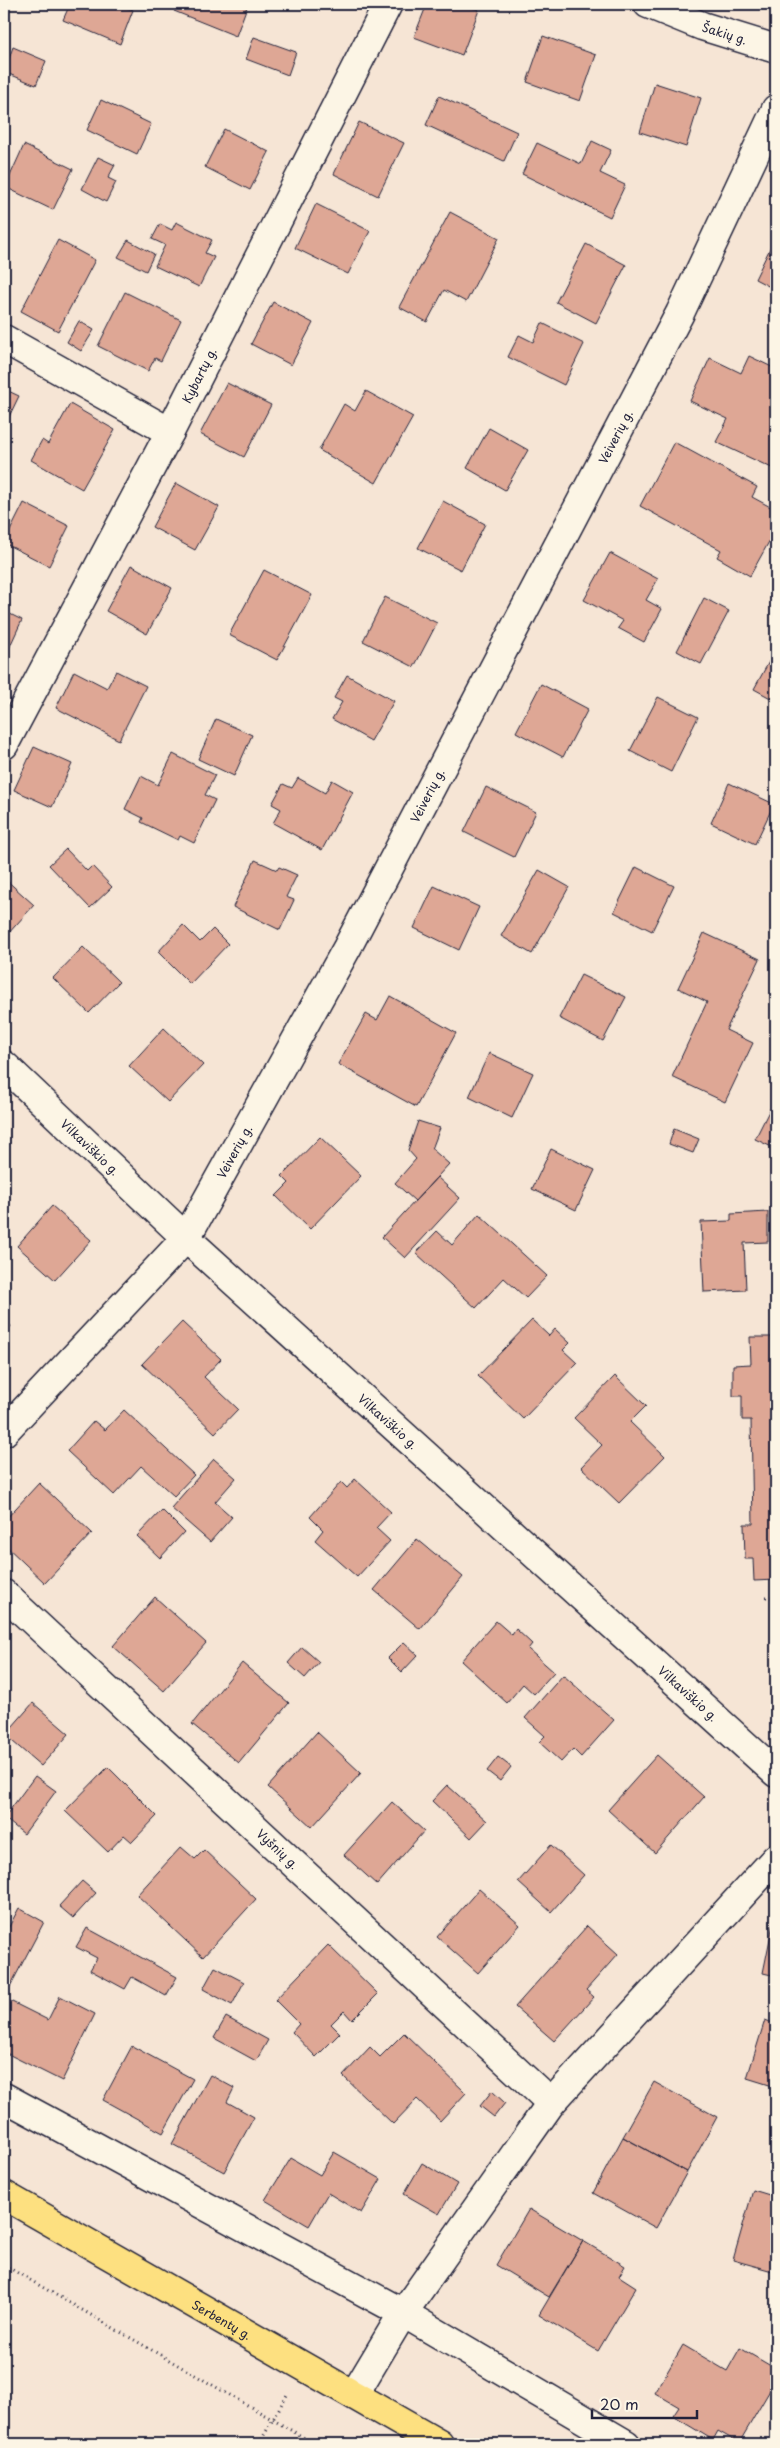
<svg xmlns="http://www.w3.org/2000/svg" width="780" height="2448" viewBox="0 0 780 2448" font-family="'Playpen Sans',sans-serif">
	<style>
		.building { fill: #dea795; stroke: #22223b }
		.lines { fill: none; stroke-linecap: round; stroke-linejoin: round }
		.minor-casing { stroke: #22223b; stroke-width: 31 }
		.major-casing { stroke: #22223b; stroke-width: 31 }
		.path { stroke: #22223b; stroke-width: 3; stroke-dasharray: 1 4; stroke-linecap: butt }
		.minor { stroke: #fcf5e5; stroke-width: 28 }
		.major { stroke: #fde080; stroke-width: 28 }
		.labels { text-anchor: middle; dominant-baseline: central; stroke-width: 5; stroke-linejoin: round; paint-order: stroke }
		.street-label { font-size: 12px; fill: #22223b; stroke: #fcf5e5 }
	</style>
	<rect width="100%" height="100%" fill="#f6e5d5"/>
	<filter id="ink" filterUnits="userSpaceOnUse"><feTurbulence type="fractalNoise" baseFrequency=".02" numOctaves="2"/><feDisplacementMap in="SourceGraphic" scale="10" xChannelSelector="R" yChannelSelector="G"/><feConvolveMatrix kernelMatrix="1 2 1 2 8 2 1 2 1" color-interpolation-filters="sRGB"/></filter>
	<g filter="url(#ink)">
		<!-- building -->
		<path class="building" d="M70,4H117L133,10L120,44L63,20Z
			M177,4H248L236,36L174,11Z
			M427,4H463L479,10L462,55L414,37Z
			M543,36L596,55L580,101L527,82Z
			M254,37L296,52L288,75L246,59Z
			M13,47L46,61L36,85L4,72Z
			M655,83L701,98L686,147L640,132Z
			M439,96L517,132L504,161L426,125Z
			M101,100L151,124L137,154L87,130Z
			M359,122L404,143L378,196L334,174Z
			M224,129L269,152L250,190L205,167Z
			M592,141L611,150L600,173L625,185L610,217L522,174L537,143L581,164Z
			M24,145L73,169L53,210L5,187Z
			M98,157L115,165L108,178L116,182L106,202L82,189Z
			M316,204L370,231L348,274L295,248Z
			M450,212L499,238L466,302L444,290L427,322L399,307Z
			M176,222L212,240L205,253L214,257L199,287L155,266L165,245L152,239L160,224L172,230Z
			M776,236V290L755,279Z
			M58,240L95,260L58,331L21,311Z
			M128,240L154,254L146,271L118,257Z
			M586,244L626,265L596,323L556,302Z
			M125,292L181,320L161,361L155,358L148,371L98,346Z
			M273,302L313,323L291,365L251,344Z
			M79,321L94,330L81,351L67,342Z
			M542,323L584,344L564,385L508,357L519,335L533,342Z
			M749,356L776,369V415L772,423L776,425V463L774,469L716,442L728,419L690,401L710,358L741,373Z
			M227,383L271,405L244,457L200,434Z
			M4,389L19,396L4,427Z
			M366,391L413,417L376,483L319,450L344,404L355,411Z
			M70,404L115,430L82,489L31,460L42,440L48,444Z
			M489,428L528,450L505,490L467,468Z
			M674,442L757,487L752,497L776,510V529L750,576L717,557L721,550L640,506Z
			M176,483L219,507L195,550L152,527Z
			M443,501L485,524L461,570L418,548Z
			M24,503L69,526L49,566L4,543Z
			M610,553L658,579L646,600L662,609L644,642L618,628L623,621L584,600Z
			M131,565L172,588L147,634L106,611Z
			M264,570L312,595L277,660L229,635Z
			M385,597L437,623L414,667L363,641Z
			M704,598L729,611L701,664L677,651Z
			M4,611L22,620L4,659Z
			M776,649V701L754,689Z
			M74,671L107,688L116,671L146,686L119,740L56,708Z
			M347,675L394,701L371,741L332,719L342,702L334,698Z
			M541,684L588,709L563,757L516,732Z
			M658,697L698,717L671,772L630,751Z
			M216,719L252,735L234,776L198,759Z
			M34,747L72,764L52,807L14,790Z
			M173,754L215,775L205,795L215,800L194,843L180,836L178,840L141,822L143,818L125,809L141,776L158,785Z
			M298,778L325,793L332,780L353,792L322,850L273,823L281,809L272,804L283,784L292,788Z
			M729,783L774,804L755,844L711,823Z
			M486,787L536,812L514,857L464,832Z
			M66,849L87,871L92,866L112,887L90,908L49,865Z
			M255,860L277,870L279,867L297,875L286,897L294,900L280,930L233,907Z
			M636,867L674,886L652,931L614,912Z
			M539,870L569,887L532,954L501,936Z
			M4,878L34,905L7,935L4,932Z
			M434,886L479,907L459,950L414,928Z
			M183,925L200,942L213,929L228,944L190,984L158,952Z
			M704,933L760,959L726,1030L753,1043L725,1102L672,1077L707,1002L678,988Z
			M83,947L119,982L89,1013L53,978Z
			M581,975L626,997L603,1041L559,1018Z
			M390,996L456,1033L416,1107L338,1064L366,1014L377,1020Z
			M164,1028L203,1065L168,1102L129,1066Z
			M489,1053L533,1073L512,1118L469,1097Z
			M775,1099L776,1100V1149L755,1139Z
			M418,1121L440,1128L432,1149L449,1164L415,1201L395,1183L416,1159L408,1150Z
			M674,1129L699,1139L693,1153L669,1144Z
			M320,1137L361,1176L310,1229L276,1196L289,1183L282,1176Z
			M551,1149L595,1170L576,1210L532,1189Z
			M437,1177L460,1198L405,1258L382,1237Z
			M52,1206L91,1240L55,1280L17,1246Z
			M768,1212V1242L744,1243L746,1290L704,1292L701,1222L731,1221V1214Z
			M479,1214L547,1276L526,1298L504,1278L476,1308L416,1253L437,1231L452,1245Z
			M4,1319L11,1326L4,1335Z
			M775,1319H776V1580L754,1581L753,1559H745L744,1524H753L751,1420H742V1396H733V1365L751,1364L750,1337H775Z
			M532,1320L549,1336L555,1329L570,1343L563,1350L577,1363L523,1419L478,1376Z
			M182,1322L221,1359L204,1377L238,1409L215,1433L142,1364Z
			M615,1376L646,1406L630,1422L665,1456L619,1503L581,1467L602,1445L574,1418Z
			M124,1410L194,1475L174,1496L141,1466L114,1495L67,1451L94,1421L105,1430Z
			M214,1459L236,1478L215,1502L232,1517L210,1542L171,1508Z
			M355,1479L391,1512L376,1528L390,1541L357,1577L315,1540L323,1530L310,1517L341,1482L347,1488Z
			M39,1483L92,1533L45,1583L4,1544V1521Z
			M162,1510L184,1532L160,1558L137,1536Z
			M417,1539L463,1577L420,1629L374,1590Z
			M155,1597L206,1643L164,1691L113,1646Z
			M496,1621L512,1635L516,1629L532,1644L528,1649L554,1672L534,1694L523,1684L507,1703L461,1661Z
			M404,1642L418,1655L402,1672L388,1658Z
			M302,1647L319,1662L305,1678L288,1663Z
			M242,1663L289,1703L239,1763L192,1724Z
			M563,1675L614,1720L581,1757L573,1749L561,1762L539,1742L545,1736L525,1718Z
			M33,1703L69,1734L41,1766L5,1735Z
			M317,1732L361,1773L312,1827L268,1787Z
			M657,1755L704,1797L655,1853L608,1810Z
			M498,1757L511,1767L500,1781L487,1771Z
			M108,1767L157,1816L132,1842L124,1835L108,1852L65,1811Z
			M35,1776L56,1791L24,1834L4,1818Z
			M447,1785L487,1821L471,1838L432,1801Z
			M392,1802L424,1831L377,1885L344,1855Z
			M551,1845L584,1875L551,1912L518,1882Z
			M181,1847L195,1859L204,1850L256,1899L203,1957L137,1895Z
			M82,1881L96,1893L73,1918L59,1906Z
			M479,1889L520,1925L478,1973L437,1937Z
			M19,1908L44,1922L4,1998V1936Z
			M773,1924L776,1925V1976L763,1973Z
			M587,1926L618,1954L586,1990L594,1997L554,2041L515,2007Z
			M87,1928L177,1977L166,1996L132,1977L125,1989L90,1970L97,1958L76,1947Z
			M328,1945L378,1994L352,2020L344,2011L331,2024L340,2033L316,2057L292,2032L299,2024L275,2000Z
			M215,1967L244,1982L232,2005L203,1989Z
			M60,1996L95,2014L62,2081L4,2052V2014L10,2001L48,2020Z
			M226,2017L268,2040L256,2061L214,2038Z
			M765,2020L776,2024V2087L747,2078Z
			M404,2033L466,2093L440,2121L417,2099L393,2124L343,2076L370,2047L380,2057Z
			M132,2046L193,2079L163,2133L103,2100Z
			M210,2075L234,2088L227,2102L254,2117L224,2172L172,2144Z
			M654,2082L717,2117L687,2172L623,2137Z
			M492,2091L505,2103L494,2117L480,2106Z
			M623,2137L687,2172L656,2228L593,2193Z
			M334,2152L381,2179L361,2213L328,2193L309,2226L265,2200L291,2158L320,2175Z
			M422,2163L457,2184L439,2214L404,2194Z
			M753,2190L776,2197V2272L733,2260Z
			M529,2209L583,2241L549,2297L496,2265Z
			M583,2241L625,2266L619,2276L636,2287L598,2351L539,2315Z
			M683,2345L727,2371L740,2348L776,2369V2380L739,2443L718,2431L713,2440L673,2416L679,2407L655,2393Z"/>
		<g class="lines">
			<defs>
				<g id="minor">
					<path id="s1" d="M648,4L702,26L776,49"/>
					<path d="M4,339L170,432"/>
					<path id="s2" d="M4,745L170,432L388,4"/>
					<path id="s3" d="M4,1065L186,1238L776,1773"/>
					<path id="s4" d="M4,1432L186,1238L347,948L680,313L776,109"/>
					<path id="s5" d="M4,1594L551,2103"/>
					<path d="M4,2097L403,2313L626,2444"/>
					<path d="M354,2395L403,2313L551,2103L776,1858"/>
				</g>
				<g id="major">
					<path id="s6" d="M4,2195L439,2444"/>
				</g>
			</defs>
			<!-- minor casing -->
			<use href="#minor" class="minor-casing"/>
			<!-- major casing -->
			<use href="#major" class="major-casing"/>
			<!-- path -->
			<path class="path" d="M766,1597H776
				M4,2265L315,2444
				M259,2444L288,2393"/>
			<!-- minor -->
			<use href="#minor" class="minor"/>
			<!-- major -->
			<use href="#major" class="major"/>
		</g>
	</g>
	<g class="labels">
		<!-- street labels -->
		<g class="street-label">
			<text stroke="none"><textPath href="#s1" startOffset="82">Šakių g.</textPath></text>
			<text stroke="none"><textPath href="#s2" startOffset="418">Kybartų g.</textPath></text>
			<text stroke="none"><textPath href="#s4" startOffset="1175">Veiverių g.</textPath></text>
			<text stroke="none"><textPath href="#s4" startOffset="770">Veiverių g.</textPath></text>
			<text stroke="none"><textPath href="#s3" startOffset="119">Vilkaviškio g.</textPath></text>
			<text stroke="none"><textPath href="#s4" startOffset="365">Veiverių g.</textPath></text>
			<text stroke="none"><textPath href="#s3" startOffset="524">Vilkaviškio g.</textPath></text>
			<text stroke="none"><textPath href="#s3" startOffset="929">Vilkaviškio g.</textPath></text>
			<text stroke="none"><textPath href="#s5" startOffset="374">Vyšnių g.</textPath></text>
			<text stroke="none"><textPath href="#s6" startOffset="251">Serbentų g.</textPath></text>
		</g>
	</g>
	<!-- margin -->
	<rect width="780" height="2448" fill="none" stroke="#fcf5e5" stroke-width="20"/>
	<rect x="10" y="10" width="760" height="2428" fill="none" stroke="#22223b" stroke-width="2" filter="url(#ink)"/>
	<!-- scale -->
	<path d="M592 2410v8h105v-8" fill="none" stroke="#22223b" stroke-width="2.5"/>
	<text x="600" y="2410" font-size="15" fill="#22223b" stroke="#fcf5e5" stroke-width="4" paint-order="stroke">20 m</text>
</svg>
